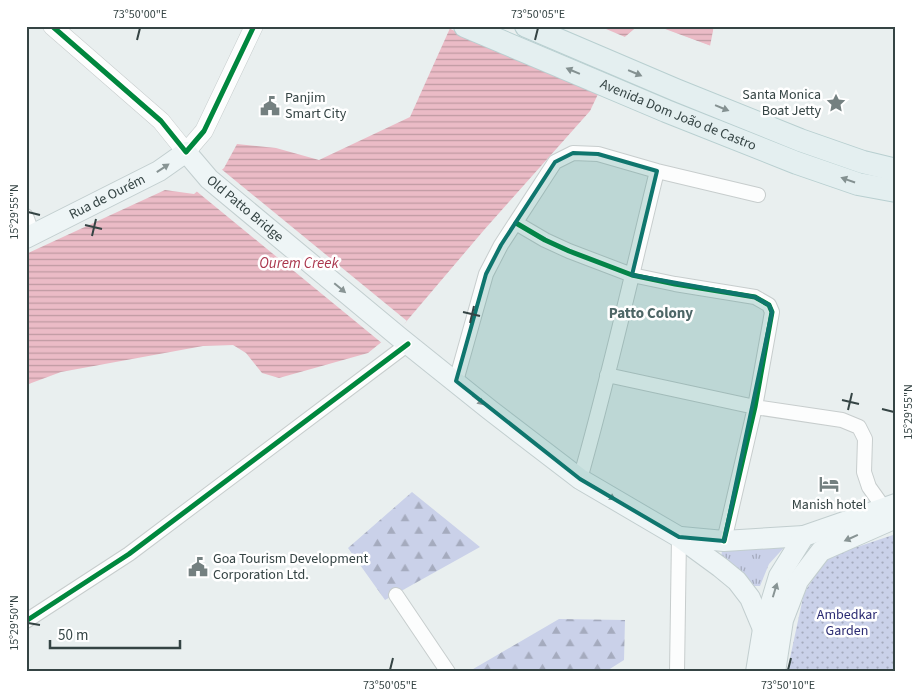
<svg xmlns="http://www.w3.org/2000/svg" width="922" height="698" viewBox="0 0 922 698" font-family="'Source Sans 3',sans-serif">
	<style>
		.grass { fill: url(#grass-tufts) }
		.forest { fill: url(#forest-firs) }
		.park { fill: url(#park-dots) }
		.water { fill: url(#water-rules) }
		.pier { fill: #e9efef }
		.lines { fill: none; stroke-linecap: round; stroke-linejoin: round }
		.minor-casing { stroke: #c7cdcd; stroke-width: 16 }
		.tertiary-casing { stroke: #c7cdcd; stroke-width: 19 }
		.secondary-casing { stroke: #c2cecf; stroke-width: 22 }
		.primary-casing { stroke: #b8cfd0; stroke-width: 24 }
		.minor { stroke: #fcfdfd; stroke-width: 14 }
		.tertiary { stroke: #fcfdfd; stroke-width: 18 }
		.secondary { stroke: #eef5f6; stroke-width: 20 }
		.primary { stroke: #e4eff0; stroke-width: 22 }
		.cycleway-casing { stroke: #fff; stroke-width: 8 }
		.cycleway { stroke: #00873e; stroke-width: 5 }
		.oneway { fill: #849191 }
		.oneway2 { fill: #889494 }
		.marked { fill: #0f766e; fill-opacity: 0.2; stroke: #0f766e; stroke-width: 4; stroke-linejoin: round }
		.ticks { fill: none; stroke: #354444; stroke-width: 2 }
		.labels { text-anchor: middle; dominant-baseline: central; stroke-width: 5; stroke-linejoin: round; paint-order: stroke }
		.poi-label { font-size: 14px; fill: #354444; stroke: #fff; text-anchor: start }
		.street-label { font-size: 14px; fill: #354444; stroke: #fff }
		.park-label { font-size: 14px; fill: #2c2c73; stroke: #fff }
		.water-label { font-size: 15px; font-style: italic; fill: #aa354c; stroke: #fff }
		.neighbourhood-label { font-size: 15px; font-weight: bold; fill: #4d6666; stroke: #fff }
		.neatline { fill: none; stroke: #354444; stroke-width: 2 }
		.ticks-label { font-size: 12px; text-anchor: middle; fill: #354444 }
	</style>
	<defs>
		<pattern id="grass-tufts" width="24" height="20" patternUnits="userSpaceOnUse" patternTransform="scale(1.25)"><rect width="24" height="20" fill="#cad1e9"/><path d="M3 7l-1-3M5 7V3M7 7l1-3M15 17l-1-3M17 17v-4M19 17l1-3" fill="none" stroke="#a5abbe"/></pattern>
		<pattern id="forest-firs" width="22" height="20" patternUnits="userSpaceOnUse" patternTransform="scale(1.25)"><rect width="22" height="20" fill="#cad1e9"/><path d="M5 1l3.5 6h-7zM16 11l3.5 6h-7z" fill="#a5abbe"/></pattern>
		<pattern id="park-dots" width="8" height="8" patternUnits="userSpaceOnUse" patternTransform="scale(1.25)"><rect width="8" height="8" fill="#cad1e9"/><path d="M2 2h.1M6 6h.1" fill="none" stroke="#a5abbe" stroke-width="1.8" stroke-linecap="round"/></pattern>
		<pattern id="water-rules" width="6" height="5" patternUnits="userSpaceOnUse" patternTransform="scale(1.25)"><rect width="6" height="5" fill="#ebbbc6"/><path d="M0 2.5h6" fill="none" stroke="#bf9aa2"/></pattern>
	</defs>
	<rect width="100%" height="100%" fill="#e9efef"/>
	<!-- grass -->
	<path class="grass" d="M790,541L769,564L760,586H754L721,557L722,551L726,549L743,550Z"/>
	<!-- forest -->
	<path class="forest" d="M412,492L480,547L385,600L348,548Z
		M559,619L625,620L624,660L605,672H468Z"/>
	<!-- park -->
	<path class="park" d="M896,534V672H787L804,593L819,570L830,556Z"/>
	<!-- water -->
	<path class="water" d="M451,26H638L625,37L590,111L484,230L405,323L368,353L279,378L262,373L246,353L233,345L203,346L61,372L26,385V254L165,190L194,194L224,168L237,144L276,148L319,160L410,117Z
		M657,26H714L711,46Z"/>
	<!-- pier -->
	<path class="pier" d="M448,26H599L625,37L638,26H641L627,38L600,95L448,28Z
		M655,26L710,46L714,26H717L713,47L710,49L656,29Z
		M220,168L407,321L398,331L383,344L195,190Z"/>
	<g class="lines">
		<defs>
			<path id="minor" d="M26,216L33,235
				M516,223L545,240L569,251L632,275L675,284L755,297L769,305L772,312L755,407L724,541
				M607,375L755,407L842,420L859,427L865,439L864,472L869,487L884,508
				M456,381L486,274L501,245L555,162L573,153L598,154L657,171L758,195
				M580,479C609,377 632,274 657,171
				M396,595L448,672
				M26,621L129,554L408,344
				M677,672L679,537"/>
			<path id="tertiary" d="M52,26L161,121L186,152L204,131L254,26"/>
			<g id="secondary">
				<path id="s1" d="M26,238L159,171L186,152L209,179L399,337L490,410L580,479L679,537L720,567L737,581L750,598L763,629"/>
				<path d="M681,537L724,541L804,536"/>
				<path d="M756,672L763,629L779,576L804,536L896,504"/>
				<path d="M775,672L783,620L798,581L821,551L896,518"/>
			</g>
			<g id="primary">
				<path id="s2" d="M465,26L666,111L797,163L858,184L896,191"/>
				<path d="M526,26L676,90L800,140L863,162L896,170"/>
			</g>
		</defs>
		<!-- minor casing -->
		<use href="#minor" class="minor-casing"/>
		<!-- tertiary casing -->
		<use href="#tertiary" class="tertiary-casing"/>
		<!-- secondary casing -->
		<use href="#secondary" class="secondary-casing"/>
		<!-- primary casing -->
		<use href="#primary" class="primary-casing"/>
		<!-- minor -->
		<use href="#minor" class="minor"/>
		<!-- tertiary -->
		<use href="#tertiary" class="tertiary"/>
		<!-- secondary -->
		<use href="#secondary" class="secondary"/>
		<!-- primary -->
		<use href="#primary" class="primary"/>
		<defs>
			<path id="cycleway" d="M52,26L161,121L186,152L204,131L254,26
				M516,223L545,240L569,251L632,275L675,284L755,297L769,305L772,312L755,407L724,541
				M26,621L129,554L408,344"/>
		</defs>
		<!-- cycleway casing -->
		<use href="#cycleway" class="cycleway-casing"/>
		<!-- cycleway -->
		<use href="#cycleway" class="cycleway"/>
	</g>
	<!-- one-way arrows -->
	<defs><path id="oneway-solid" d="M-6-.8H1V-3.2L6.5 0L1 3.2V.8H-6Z" transform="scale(1.25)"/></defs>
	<g class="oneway">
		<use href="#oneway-solid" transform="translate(573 71) rotate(-157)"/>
		<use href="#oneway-solid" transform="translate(635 73) rotate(23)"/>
		<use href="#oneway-solid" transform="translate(722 108) rotate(22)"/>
		<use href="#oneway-solid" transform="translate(848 180) rotate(-161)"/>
	</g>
	<g class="oneway2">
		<use href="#oneway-solid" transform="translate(163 168) rotate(-34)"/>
		<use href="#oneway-solid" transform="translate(340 288) rotate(40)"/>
		<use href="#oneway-solid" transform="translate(478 400) rotate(40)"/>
		<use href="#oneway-solid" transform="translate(609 496) rotate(30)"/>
		<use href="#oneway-solid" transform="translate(851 538) rotate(156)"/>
		<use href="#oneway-solid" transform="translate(775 590) rotate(-73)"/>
	</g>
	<!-- marked area -->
	<path class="marked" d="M573,153L598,154L657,171L632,275L755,297L769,305L772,312L724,541L679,537L580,479L456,381L486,274L501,245L555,162Z"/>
	<!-- ticks -->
	<path class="ticks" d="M137,40L140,28M535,40L538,28M28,212L40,215M85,225L102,229M92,236L96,219M463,312L480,316M470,323L474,306M842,400L859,404M882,409L894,412M848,410L852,393M28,623L40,625M390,670L393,658M788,670L791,658"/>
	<!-- icons -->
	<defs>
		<symbol id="sight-bare" viewBox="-9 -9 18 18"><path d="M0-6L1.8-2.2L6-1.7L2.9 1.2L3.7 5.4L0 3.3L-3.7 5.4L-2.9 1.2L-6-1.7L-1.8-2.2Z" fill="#748080" stroke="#fff" stroke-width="2.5" paint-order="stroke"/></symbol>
		<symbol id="civic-bare" viewBox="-9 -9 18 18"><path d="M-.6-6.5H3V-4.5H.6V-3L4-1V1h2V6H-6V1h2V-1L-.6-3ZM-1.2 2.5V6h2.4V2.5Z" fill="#748080" stroke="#fff" stroke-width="2.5" paint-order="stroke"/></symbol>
		<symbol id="hotel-bare" viewBox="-9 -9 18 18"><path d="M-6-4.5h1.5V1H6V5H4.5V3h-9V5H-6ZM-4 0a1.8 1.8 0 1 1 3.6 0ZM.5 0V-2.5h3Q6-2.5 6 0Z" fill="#748080" stroke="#fff" stroke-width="2.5" paint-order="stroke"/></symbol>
	</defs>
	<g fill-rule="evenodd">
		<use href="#sight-bare" x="822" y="89" width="28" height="28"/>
		<use href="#civic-bare" x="256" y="92" width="28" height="28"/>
		<use href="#hotel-bare" x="815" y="470" width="28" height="28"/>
		<use href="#civic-bare" x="184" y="553" width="28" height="28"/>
	</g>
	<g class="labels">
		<!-- poi labels -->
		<g class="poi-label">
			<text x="821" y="95" text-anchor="end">Santa Monica<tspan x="821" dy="16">Boat Jetty</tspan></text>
			<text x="285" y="98">Panjim<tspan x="285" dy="16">Smart City</tspan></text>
			<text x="829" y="505" text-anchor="middle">Manish hotel</text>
			<text x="213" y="559">Goa Tourism Development<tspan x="213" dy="16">Corporation Ltd.</tspan></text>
		</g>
		<!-- street labels -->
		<g class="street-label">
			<text stroke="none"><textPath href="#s2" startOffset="231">Avenida Dom João de Castro</textPath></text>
			<text stroke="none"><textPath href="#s1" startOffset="91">Rua de Ourém</textPath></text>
			<text stroke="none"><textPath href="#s1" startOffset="264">Old Patto Bridge</textPath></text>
		</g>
		<!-- park labels -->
		<g class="park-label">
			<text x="847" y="615">Ambedkar<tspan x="847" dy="16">Garden</tspan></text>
		</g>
		<!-- water labels -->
		<g class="water-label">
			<text x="299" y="263">Ourem Creek</text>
		</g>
		<!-- neighbourhood labels -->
		<g class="neighbourhood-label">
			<text x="651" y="313">Patto Colony</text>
		</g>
	</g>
	<!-- border -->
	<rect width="922" height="698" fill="none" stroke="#ffffff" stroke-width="55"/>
	<!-- scale -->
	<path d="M50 640v8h130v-8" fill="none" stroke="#354444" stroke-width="2.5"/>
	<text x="58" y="640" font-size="15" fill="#354444" stroke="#ffffff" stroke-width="4" paint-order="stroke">50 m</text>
	<rect x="28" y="28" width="866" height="642" class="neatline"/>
	<g class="ticks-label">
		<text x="140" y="18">73°50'00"E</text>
		<text x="538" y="18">73°50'05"E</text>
		<text transform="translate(14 212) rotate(-90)" y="4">15°29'55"N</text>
		<text transform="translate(908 412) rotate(-90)" y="4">15°29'55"N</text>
		<text transform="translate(14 623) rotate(-90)" y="4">15°29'50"N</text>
		<text x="390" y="689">73°50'05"E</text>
		<text x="788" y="689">73°50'10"E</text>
	</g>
</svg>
